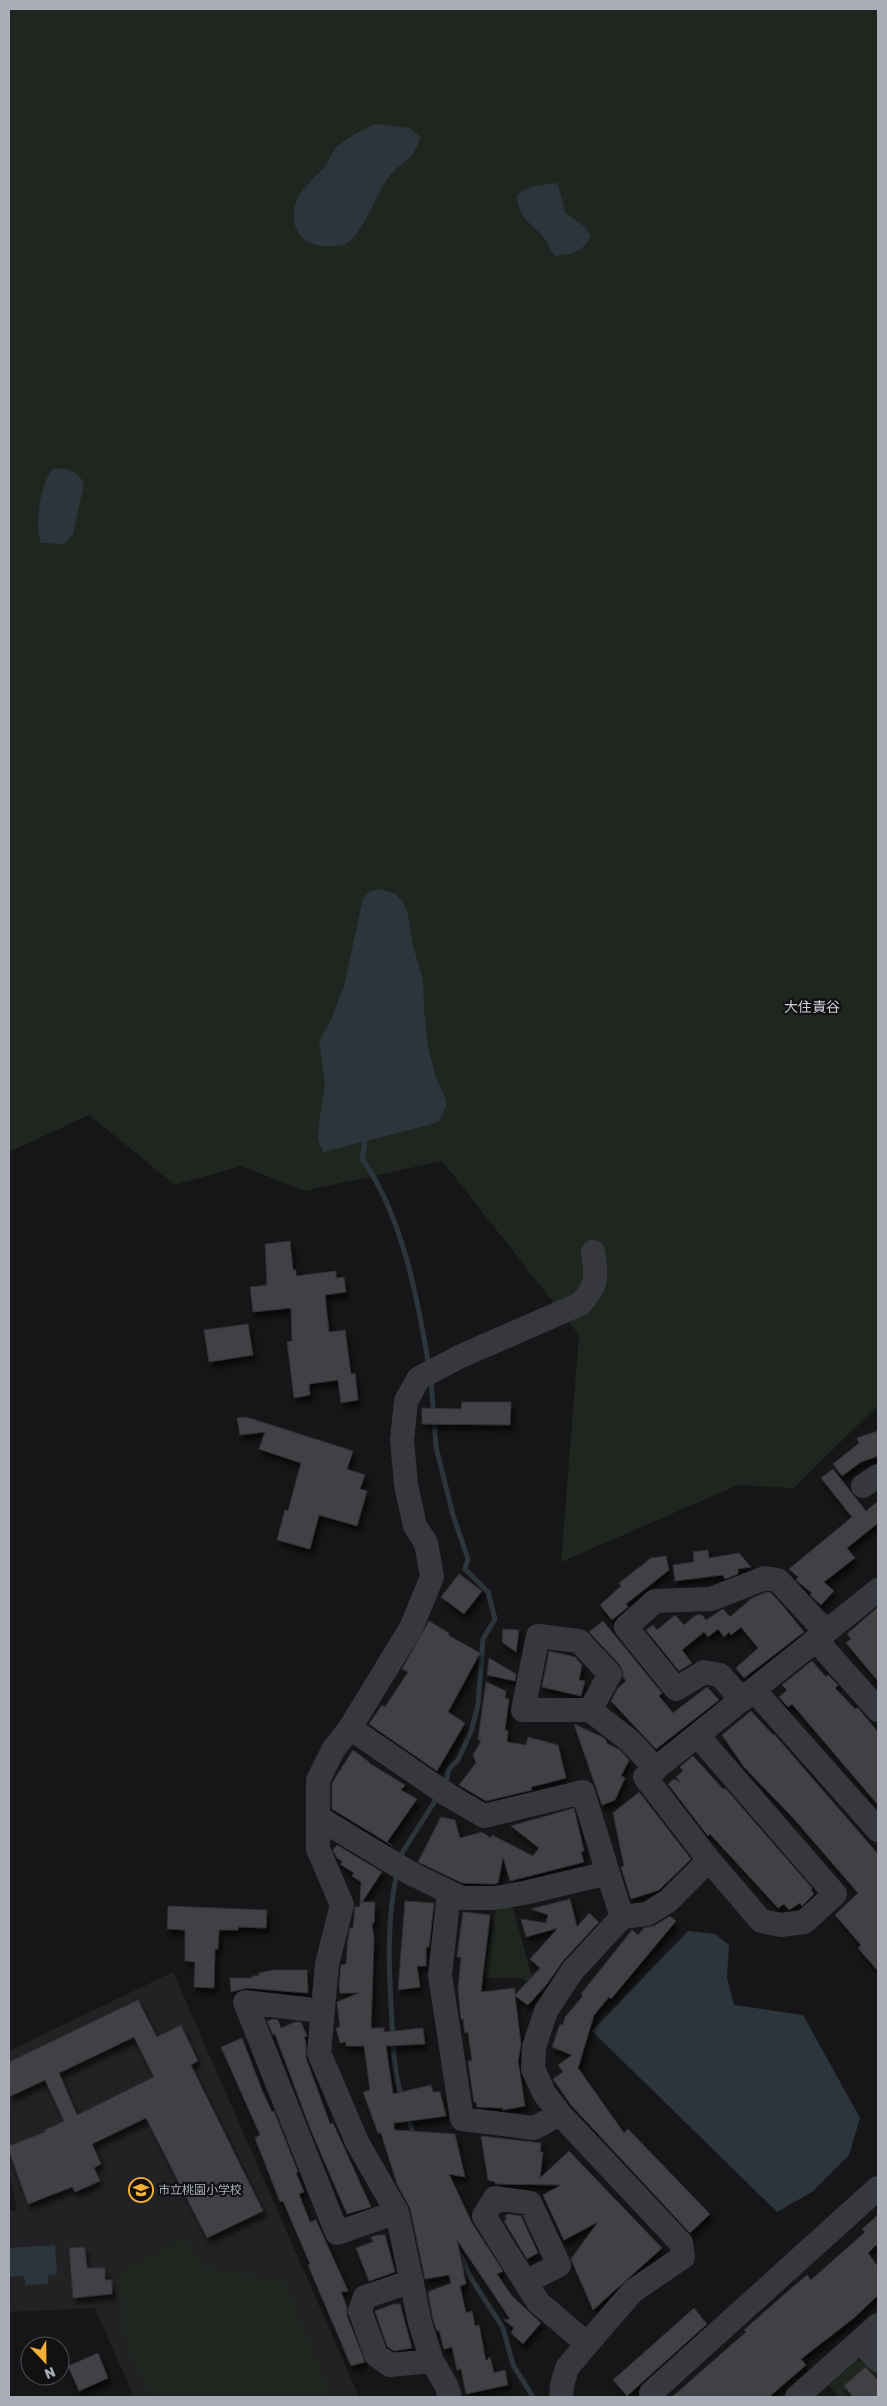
<svg xmlns="http://www.w3.org/2000/svg" width="887" height="2406" viewBox="0 0 887 2406" font-family="Rubik,'Noto Sans JP',sans-serif">
	<style>
		.built { fill: #222225 }
		.green { fill: #1e261f }
		.water { fill: #2c353c }
		.lines { fill: none; stroke-linecap: round; stroke-linejoin: round }
		.stream { stroke: #2c353c; stroke-width: 5 }
		.building { fill: #404145; stroke: #303034; fill-rule: evenodd; filter: url(#shadow) }
		.minor { stroke: #37383d; stroke-width: 24 }
		.labels { text-anchor: middle; dominant-baseline: central; stroke-width: 4.5; stroke-linejoin: round; paint-order: stroke }
		.poi-label { font-size: 12px; fill: #a8adb8; stroke: #111113; text-anchor: start }
		.neighbourhood-label { font-size: 14px; fill: #c9ccd4; stroke: #111113 }
	</style>
	<defs>
		<filter id="shadow"><feDropShadow dx="3" dy="5.5" stdDeviation="2.5" flood-color="#0009"/></filter>
	</defs>
	<rect width="100%" height="100%" fill="#161618"/>
	<!-- built -->
	<path class="built" d="M173,1972L359,2397H134L95,2308L9,2312V2211L17,2210L9,2170V2051Z"/>
	<!-- green -->
	<path class="green" d="M9,9H878V1405L794,1488L738,1485L561,1562L579,1335L442,1161L305,1191L241,1166L175,1185L89,1115L9,1152Z
		M512,1904L532,1978L546,1989L543,1993L522,1978H484L496,1905Z
		M185,2238L202,2266L285,2283L332,2397H150L123,2335L124,2310L118,2272Z
		M856,2361L867,2362L878,2375V2397H839L829,2386Z"/>
	<!-- water -->
	<path class="water" d="M376,124L409,128L421,137C418,142 416,150 413,154C404,164 393,169 386,181C374,199 367,224 351,240C344,247 336,246 326,246C301,246 288,226 296,202C301,189 315,177 325,167C330,161 331,152 337,147C348,137 362,130 376,124Z
		M555,183L558,184L565,212L585,227L591,237C579,254 575,253 555,256C549,251 549,244 545,239C533,224 518,219 517,196L523,190L531,187Z
		M53,469C67,467 79,472 84,484L73,534L64,544L41,543C34,527 40,482 53,469Z
		M380,889L394,893L403,902L408,914L412,942L423,980L424,1009L428,1047L435,1075L446,1100V1107L439,1121L432,1124L323,1152L318,1140L319,1123L325,1084L319,1041L330,1022L344,986L363,898L369,892Z
		M688,1931L715,1934L729,1945L727,1978L734,2005L803,2015L860,2118L849,2155L812,2192L777,2212L592,2031Z
		M55,2245L57,2274L48,2275V2284L26,2285L24,2276L9,2277V2248Z"/>
	<g class="lines">
		<!-- stream -->
		<path class="stream" d="M366,1136L362,1159C402,1214 418,1300 429,1367
			M431,1380L436,1447L453,1515L468,1559L465,1569L488,1592L495,1619L483,1639L478,1705L471,1731L458,1760L449,1769L445,1785
			M401,1860L402,1853L438,1796
			M397,1873C386,1921 389,1973 392,2022C393,2048 394,2073 402,2098
			M407,2115L414,2136
			M457,2248L469,2275L503,2328L513,2365L533,2397"/>
	</g>
	<!-- building -->
	<path class="building" d="M290,1241L293,1270H296V1276L336,1271V1278L344,1277L346,1292L325,1295L329,1332L345,1330L351,1374L355,1373L358,1400L341,1403L338,1380L309,1384L310,1395L294,1398L287,1342L292,1341L291,1308L253,1312L250,1287L267,1285L265,1244Z
		M248,1324L253,1355L209,1362L204,1330Z
		M462,1402H511L510,1425L422,1424V1408L461,1409Z
		M246,1417L353,1451L347,1469L365,1475L360,1489L367,1491L357,1526L319,1515L310,1549L277,1540L285,1510L288,1511L301,1463L259,1449L265,1432L240,1435L237,1418Z
		M878,1431V1456L861,1462L842,1476L833,1464L859,1443L857,1438Z
		M833,1469L866,1511L878,1501V1523L847,1548L855,1558L824,1582L834,1591L821,1605L810,1595L812,1593L796,1580L798,1577L789,1569L852,1517L821,1478Z
		M708,1550L709,1558L739,1553L751,1567L738,1569V1574L725,1579L723,1575L675,1581L673,1565L694,1562L693,1552Z
		M666,1556L669,1570L626,1604L628,1607L612,1620L600,1605L621,1586L619,1583L651,1558Z
		M459,1574L482,1591L464,1614L441,1597Z
		M767,1592L771,1593L783,1606L804,1632L744,1678L736,1668L758,1648L741,1627L731,1635L729,1632L724,1637L718,1629L708,1637L704,1632L682,1650L692,1663L679,1671L646,1630L653,1625L657,1630L675,1615L684,1625L696,1615H702L706,1620L723,1609L730,1617L752,1598Z
		M878,1607V1681L846,1643L851,1639L847,1634Z
		M429,1621L449,1633L448,1635L480,1653L448,1712L465,1723L437,1771L369,1724L382,1705L385,1707L408,1672L402,1669Z
		M603,1621L662,1693L659,1696L673,1713L707,1687L719,1700L656,1749L611,1701L618,1688L626,1681L623,1677V1672L620,1665L589,1632Z
		M503,1629L519,1630L516,1652L502,1642Z
		M549,1651L575,1657L582,1665L579,1680L585,1681L581,1696L542,1687Z
		M489,1658L516,1674L515,1681L487,1675Z
		M812,1661L826,1677L828,1675L838,1685L835,1688L855,1709L858,1708L878,1732V1805L792,1704L788,1707L779,1697L787,1690L782,1685Z
		M486,1682L506,1691L505,1698L509,1699L505,1730L508,1731L507,1742L526,1745L528,1737L558,1745L566,1778L531,1787L532,1790L486,1801L459,1785L476,1763L473,1755L481,1741L478,1739Z
		M751,1711L773,1735L774,1734L878,1854V1971L858,1948L861,1945L835,1915L858,1893L795,1820L744,1767L722,1735Z
		M574,1724L602,1737L607,1741L606,1743L620,1750L629,1760L621,1776L625,1778L615,1800L602,1805Z
		M353,1750L369,1762V1763L405,1785L401,1790L417,1799L387,1842L393,1846L332,1809V1783Z
		M693,1756L723,1789L725,1788L812,1888L811,1890L814,1894L802,1906L800,1903L789,1910L784,1904L778,1908L710,1834L708,1836L668,1784L674,1779L680,1782L676,1777L683,1771L680,1767Z
		M639,1792L691,1859L659,1890L631,1899L621,1867L624,1866L613,1813Z
		M574,1808L584,1851L581,1852L584,1862L510,1881L503,1857L498,1883L493,1884L462,1883L418,1862L441,1817L455,1820L460,1838L482,1832L491,1838L492,1835L533,1856L539,1848L511,1826Z
		M337,1845L382,1872L362,1902H375L374,1923H372L374,1940L371,2028H384V2032L423,2028L425,2044L386,2046L393,2094L431,2085L433,2092H440L446,2116L394,2123V2130L455,2134L465,2177L449,2174L472,2223L503,2271L497,2274L512,2296L541,2323L523,2344L511,2333L514,2328L504,2320L510,2319L457,2240L466,2284L460,2286L466,2313L472,2311L475,2326L479,2325L486,2361L490,2357L494,2373L505,2370L508,2385L466,2394L461,2369L457,2370L452,2347L444,2349L439,2330L437,2331L433,2320L428,2292L451,2283L449,2275L425,2279L410,2208L397,2184L381,2133H378L363,2092L370,2090L364,2046H346V2042L340,2043L336,2028L340,2027L337,2002L359,1993H340L339,1985L341,1965L346,1964L348,1939L350,1928H353L355,1907H360L361,1882L352,1876L354,1873L340,1864L343,1862L337,1858L333,1850Z
		M570,1899L577,1927L589,1913L599,1922L563,1961L547,1984L528,2005L515,1996L521,2044L518,2061L525,2106L503,2110V2108L477,2107L476,2102H474L468,2061H472L468,2032L465,2033L463,2019H461L458,1990L461,1957H457L463,1912L490,1915L481,1992L515,1988V1995L540,1968L530,1959L558,1928L526,1937L521,1919L546,1923L548,1915L531,1909Z
		M405,1901L434,1903L429,1947H426V1966H417L420,1987L398,1990Z
		M168,1906L267,1910L266,1928L238,1927V1930H219L218,1949H215L214,1988L194,1987L195,1962L185,1961V1930L167,1929Z
		M670,1916L676,1921L611,1999L609,1997L594,2015L578,2068L624,2133L628,2129L710,2214L690,2233L571,2105L553,2079L563,2072L558,2065L572,2055L552,2047L560,2024L563,2025L565,2017L583,1996L581,1994L632,1930L638,1935L644,1928L654,1926Z
		M273,1970H307L308,1993L247,1988L231,1992L230,1978H252V1976H259V1973Z
		M138,2000L157,2037L181,2025L198,2061L191,2065L263,2211L207,2238L146,2118L92,2144L101,2164L94,2168L100,2181L75,2192L72,2187L28,2204L9,2151V2146L45,2132V2130L64,2121L45,2080L9,2097V2062ZM134,2037L154,2077L77,2115L59,2073Z
		M273,2019L278,2020L281,2028L295,2022H301L307,2036L304,2037L306,2043V2058L330,2124L333,2123L371,2207L347,2214L310,2128L275,2034L273,2035L267,2021Z
		M242,2038L262,2090L272,2112L274,2111L298,2172L296,2173L304,2192L299,2194L310,2222L316,2220L348,2291L341,2292L347,2307V2316L365,2362L351,2366L308,2265L310,2264L283,2201L280,2202L255,2138L260,2135L221,2047Z
		M481,2136L541,2143L540,2152H543L540,2178L569,2151L662,2248L593,2310L571,2259L598,2222L564,2240L543,2195L561,2185L495,2184V2182L488,2180Z
		M508,2214L521,2216L538,2253L527,2259L504,2221L507,2220L505,2216Z
		M878,2215V2248L876,2245L868,2253L878,2267V2295L854,2318L801,2359L806,2365L769,2397H672L746,2332L744,2330L788,2291L807,2275L811,2280L865,2232L862,2229Z
		M379,2235H385L395,2272L369,2281L356,2248L373,2242L371,2237Z
		M85,2247L87,2268H105V2280H112V2294L73,2298L69,2248Z
		M394,2304H400L412,2348L394,2351L387,2346L375,2311Z
		M694,2308L707,2324L627,2396L613,2380Z
		M98,2353L108,2378L79,2391L68,2366Z
		M865,2367L878,2380V2397H853L844,2386Z"/>
	<g class="lines">
		<!-- minor -->
		<path class="minor" d="M863,1486L878,1476
			M816,1640L878,1710
			M754,1690L878,1830
			M742,1700L720,1675L704,1672L676,1689L626,1627L655,1601L711,1599L765,1578L778,1580L826,1632
			M590,1710L610,1674L579,1641L538,1636L523,1710H590L630,1741L656,1769
			M350,1728L448,1795L484,1816L583,1792L608,1873
			M698,1736L835,1894L804,1922L781,1925L761,1921L709,1860L645,1777L878,1590
			M319,1818L410,1873L462,1898H494L524,1893L608,1873L622,1917
			M449,1892L440,1975L462,2119L534,2128L560,2114
			M322,2011L245,2002L337,2233L397,2212
			M412,2281L365,2297L360,2311L376,2355L390,2365L432,2361
			M526,2282L559,2265L530,2203L495,2198L484,2216L538,2302L587,2344
			M860,2341L878,2360
			M450,2397L446,2385L432,2361L420,2323L397,2212L357,2142L319,2053L327,1964L342,1905L318,1849V1780L333,1750L350,1728L411,1628L432,1577L426,1543L415,1526L406,1485L402,1440L406,1401L419,1378L459,1357L580,1304C598,1285 597,1277 593,1252
			M561,2397L562,2385L567,2368L587,2344L633,2291L683,2257L681,2243L560,2114L544,2093L533,2069L534,2047L546,2011L573,1970L622,1917L647,1914L668,1901L709,1860
			M655,2397L651,2393L878,2188
			M797,2397L878,2325"/>
	</g>
	<!-- icons -->
	<defs>
		<symbol id="school-ring" viewBox="-11 -11 22 22"><circle r="9.5" fill="#111113" stroke="#f2b134" stroke-width="1.5"/><path d="M0-5L7-2L0 1L-7-2ZM-4 1L0 2.5L4 1V4Q0 6-4 4Z" fill="#f2b134"/></symbol>
	</defs>
	<g fill-rule="evenodd">
		<use href="#school-ring" x="127" y="2176" width="28" height="28"/>
	</g>
	<g class="labels">
		<!-- poi labels -->
		<g class="poi-label">
			<text x="158" y="2190">市立桃園小学校</text>
		</g>
		<!-- neighbourhood labels -->
		<g class="neighbourhood-label">
			<text x="812" y="1007">大住責谷</text>
		</g>
	</g>
	<!-- border -->
	<rect width="887" height="2406" fill="none" stroke="#a8adb8" stroke-width="20"/>
	<!-- north arrow -->
	<g transform="translate(45 2361) rotate(158)"><circle r="24" fill="#111113" stroke="#4d4f55"/>
	<path d="M0-4L9 19L0 12L-9 19Z" fill="#f2b134"/>
	<text y="-8" font-size="14" font-weight="bold" text-anchor="middle" fill="#a8adb8">N</text>
	</g>
</svg>
